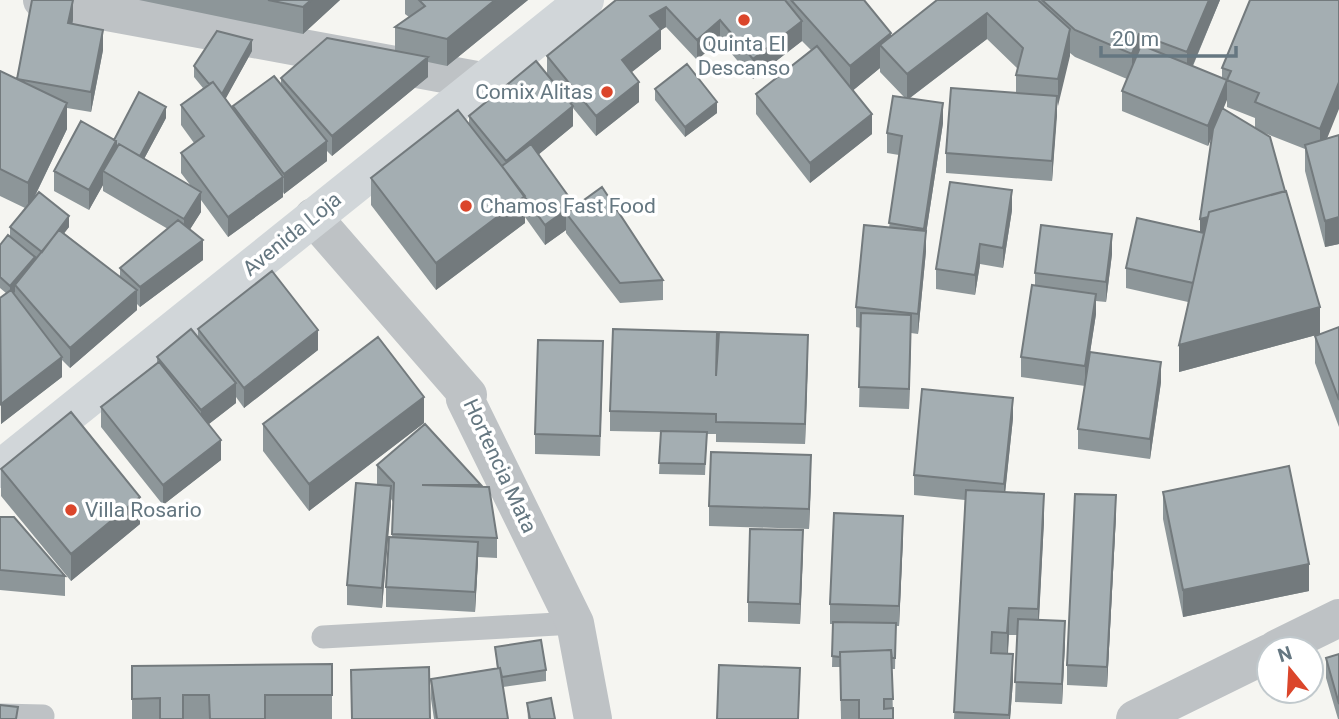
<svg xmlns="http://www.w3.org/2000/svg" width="1339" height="719" viewBox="0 0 1339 719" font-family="Roboto,sans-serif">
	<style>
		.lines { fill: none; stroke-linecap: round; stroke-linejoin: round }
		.lane { stroke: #bec2c5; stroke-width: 23 }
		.street { stroke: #bec2c5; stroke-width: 38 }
		.secondary { stroke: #d1d6d9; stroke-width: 38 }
		.wall { fill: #8d9699; fill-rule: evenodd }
		.shaded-wall { fill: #737a7d }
		.building { fill: #a4aeb2; stroke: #737a7d; stroke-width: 2 }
		.poi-dot { fill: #db462b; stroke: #fff; stroke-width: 2.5 }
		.labels { text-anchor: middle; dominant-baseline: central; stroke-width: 7; stroke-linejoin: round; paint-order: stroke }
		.poi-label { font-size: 21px; fill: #657781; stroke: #fff; text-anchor: start }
		.street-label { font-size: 21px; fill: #657781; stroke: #fff }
	</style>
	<rect width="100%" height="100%" fill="#f5f5f1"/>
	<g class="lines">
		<!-- lane -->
		<path class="lane" d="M323,637L575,623
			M0,715L43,716"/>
		<!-- street -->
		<path class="street" d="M42,0L482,81
			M313,217L468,395L465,399L575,623L593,719
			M1276,649L1339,618
			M1135,719L1269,653"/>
		<!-- secondary -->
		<path class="secondary" d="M0,469L585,0"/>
	</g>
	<!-- wall -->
	<path class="wall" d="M139,0H340L303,34Z
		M405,0H528L447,66L428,62V77L332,156L327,151V161L284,194L283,192V197L228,237L201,200V212L190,229L203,260L140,307L137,304V310L70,368L62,360V377L1,424L0,298L6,293L0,288V245L10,237V227L25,208L0,196V71L17,79L73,20L72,24L103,50L91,112L67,108V129L35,196L69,227L64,233L120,277V268L168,229L103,191V185L89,210L54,191V171L114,140L166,118L144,159L191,186L181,173V153L194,143L181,125V105L203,88L194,77V66L252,51L225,99L233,109V106L281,84V78L395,50V27L409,17L405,14Z
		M616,0H864L891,37L937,0H1220L1193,66L1222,78V68L1250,0L1327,139L1339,135V244L1325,247L1305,171V149L1262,132L1320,334L1179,372L1188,302L1126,288V268L1200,232L1212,137L1208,146L1122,111V91L1127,79L1075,57L1070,53L1057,106L1052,181L946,173V153L1016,93V75L1018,69L987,39L910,98L943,123L926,234V251L918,334L911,333L909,409L859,407L861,328L856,327V307L889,228L899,155L887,153V133L904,97L880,72V68L853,90L872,134L810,183L756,114V94L811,50L802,41L753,79L720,40L697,60L666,27L661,30V49L631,72L639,102L596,136L573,108V126L538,155L574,207L663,280V300L620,303L566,233V230L545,245L525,217V223L436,290L371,205V178L469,124V116L547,74V56ZM1227,96V107L1255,118V128L1223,109Z
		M655,89L717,113L685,137L655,100Z
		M1012,210L1003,268L980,264L975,295L936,289V269Z
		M1112,254L1106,302L1096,301V314L1090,352L1161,382L1150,459L1078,449V429L1085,386L1021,377V357L1035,286V273Z
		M1339,327V427L1315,363V336Z
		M198,329L318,350L244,408L236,397V403L209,424L221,460L163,505L101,427V407L157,363V357L198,337Z
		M808,355L805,444L716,442V434H707L705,475L659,474L661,432L610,431V411L717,361Z
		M603,361L600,456L535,454V434Z
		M1013,418L1005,492L1044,520L1039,620L1065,641L1062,704L1015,702L1017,635H1009L1008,654L1013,681L1010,719H954L965,500L914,495V475Z
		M424,423L309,511L263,451V424Z
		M377,465L481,485L497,538V558L478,557L475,612L386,607V587L392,537L393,502L391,499L382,608L347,605V585L377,485Z
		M1,469L140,524L71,581L1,496Z
		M811,475L809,529L709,526V506Z
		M1163,492L1309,591L1183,617L1163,519Z
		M1116,515L1107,687L1067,685V665Z
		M0,517L65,576V596L0,590Z
		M903,536L899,626H896L895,669H892L893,719H841L840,667H832L833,624H830V604Z
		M803,550L800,624L748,622V602Z
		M495,647L546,670V681L503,687L508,719H434L431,699V679L497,668Z
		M1339,654V719H1338L1326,678V658Z
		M332,664V719H132V666Z
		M527,703L555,719H528Z"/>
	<!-- shaded-wall -->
	<path class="shaded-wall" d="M73,0V20L68,43V23Z
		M311,0H340L303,34V7Z
		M495,0H528L447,66V39Z
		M1209,0H1220L1187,79V52Z
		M666,7V27L661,30V49L622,80V60L650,16Z
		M987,13V39L907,100V74Z
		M720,20V40L697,60V40Z
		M802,21V41L753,79V59Z
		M1070,29V56L1058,106V79Z
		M103,30V50L91,112V92Z
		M891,33V56L880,45V68L850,93V66Z
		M1139,34V61L1132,80V54Z
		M252,40V51L220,109V98Z
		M428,57V77L332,156V136Z
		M1227,80V100L1208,146V126Z
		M639,82V102L596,136V116Z
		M1339,82V109L1320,156V129Z
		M1057,96V116L1052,181V161Z
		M717,102V113L685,137V127Z
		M67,103V129L28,210V183Z
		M943,103V123L926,234V251L918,334V314L924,249V229Z
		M573,106V126L510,178L506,172V161Z
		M166,107V118L138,170V159Z
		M872,114V134L810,183V163Z
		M116,141V161L103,171V185L89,210V190Z
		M327,141V161L284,194V174Z
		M283,177V197L228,237V217Z
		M1012,190V210L1003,268V248Z
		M201,192V212L184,239V219Z
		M1286,195L1200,239V219Z
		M525,196V223L436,290V263Z
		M574,204V223L566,213V230L545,245V225Z
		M69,216V227L42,262V252Z
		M1339,217V244L1325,247V221Z
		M1112,234V254L1106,302V282Z
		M203,240V260L140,307V287Z
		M980,244V264L975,295V275Z
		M35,257V268L15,285V292L10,297V286Z
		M137,290V310L70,368V348Z
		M1096,294V314L1085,386V366Z
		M1320,307V334L1179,372V345Z
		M911,315V335L909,409V389Z
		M318,330V350L244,408V388Z
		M808,335V355L805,444V424Z
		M62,357V377L1,424V404Z
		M1161,362V382L1150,459V439Z
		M236,383V403L201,430V410Z
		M424,397V423L309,511V484Z
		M1013,398V418L1004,504V484Z
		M221,440V460L163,505V485Z
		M811,455V475L809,529V509Z
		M391,486V506L382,608V588Z
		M1044,494V520L1038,636V609Z
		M1116,495V515L1107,687V667Z
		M140,497V524L71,581V554Z
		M903,516V536L899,626V606Z
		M803,530V550L800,624V604Z
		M478,542V562L475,612V592Z
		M1309,564V591L1183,617V590Z
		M1009,608V635L1007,660V633Z
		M1065,621V641L1062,704V684Z
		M1013,654V681L1010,719H1009Z"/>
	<!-- building -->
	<path class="building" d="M32,0H73L68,23L103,30L91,92L17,79Z
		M268,0H311L303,7Z
		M419,0H495L447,39L395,27L425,6Z
		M616,0H785L802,21L753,59L720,20L697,40L666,7L650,16L661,29L622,60L639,82L596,116L547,56Z
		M791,0H864L891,33L850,66Z
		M937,0H1038L1070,29L1058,79L1016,75L1023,48L987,13L907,74L880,45Z
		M1042,0H1209L1187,52L1139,34L1132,54L1075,30Z
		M1250,0H1339V82L1320,129L1255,102L1259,93L1227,80L1231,71L1222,68Z
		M217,31L252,40L222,94L213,82L209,84L194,66Z
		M327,38L428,57L332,136L281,78Z
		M1141,45L1227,80L1208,126L1122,91Z
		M817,46L872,114L810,163L756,94Z
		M536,61L573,106L506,161L469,116Z
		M687,64L717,102L685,127L655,89Z
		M0,71L67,103L28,183L0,169Z
		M274,76L327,141L284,174L233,106Z
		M213,82L283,177L228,217L181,153L204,136L181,105Z
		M951,88L1057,96L1052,161L946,153Z
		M139,92L166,107L140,156L119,144L116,148V141L114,140Z
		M893,96L943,103L924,229L889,223L902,136L887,133Z
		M1222,108L1270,137L1285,191L1209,212L1208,217L1200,219L1213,129Z
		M458,110L525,196L436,263L371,178Z
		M81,121L116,141L89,190L54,171Z
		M1339,135V217L1325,221L1305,145Z
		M119,144L201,192L184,219L103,171Z
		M531,144L574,204L545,225L502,166Z
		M950,182L1012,190L1003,248L980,244L975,275L936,269Z
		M602,187L663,280L620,283L566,213Z
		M1286,191L1320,307L1179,345L1209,212Z
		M39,192L69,216L42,252L10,227Z
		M1137,218L1204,233L1193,283L1126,268Z
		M178,220L203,240L140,287L120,268Z
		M864,225L926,231L918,314L856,307Z
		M1041,225L1112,234L1106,282L1035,273Z
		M59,230L137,290L70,348L15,285Z
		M8,235L35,257L10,286L0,277V245Z
		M272,271L318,330L244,388L198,329Z
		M1032,285L1096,294L1085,366L1021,357Z
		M11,290L62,357L1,404L0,298Z
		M861,313L911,315L909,389L859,387Z
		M1339,327V400L1315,336Z
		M191,329L236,383L201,410L157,357Z
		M613,329L717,332L716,376L719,332L808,335L805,424L716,422V414L610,411Z
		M378,337L424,397L309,484L263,424Z
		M538,340L603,341L600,436L535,434Z
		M1090,352L1161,362L1150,439L1078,429Z
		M159,362L221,440L163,485L101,407Z
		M922,389L1013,398L1004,484L914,475Z
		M71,412L140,497L71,554L1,469Z
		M425,424L481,485H422L489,487L497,538L392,534L394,483L377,465Z
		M661,431L707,432L705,464L659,463Z
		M711,452L811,455L809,509L709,506Z
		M1289,466L1309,564L1183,590L1163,492Z
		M356,483L391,486L382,588L347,585Z
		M966,490L1044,494L1038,609L1009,608L1007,633L992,632L991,653L1013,654L1009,715L954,712Z
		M1075,494L1116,495L1107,667L1067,665Z
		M834,513L903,516L899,606L830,604Z
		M0,517H14L65,576L0,570Z
		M750,529L803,530L800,604L748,602Z
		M389,537L478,542L475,592L386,587Z
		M1018,619L1065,621L1062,684L1015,682Z
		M833,622L896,623L895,658H892L891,650L840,652V657L832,656Z
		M541,640L546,670L502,677L500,668H498L495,647Z
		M891,650L893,699H884V709L893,708V719H859V700H841L840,652Z
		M1339,654V704L1326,658Z
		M332,664V695H265V719H210L209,695H183V719H160V698L132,699V666Z
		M719,665L800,668L798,719H717Z
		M429,667L430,719H352L351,670Z
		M500,668L508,719H437L431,679Z
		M551,698L555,719H530L527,703Z
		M0,705L18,707L16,719H0Z"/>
	<!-- markers -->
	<g class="poi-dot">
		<circle cx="744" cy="20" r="7"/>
		<circle cx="607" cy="92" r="7"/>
		<circle cx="466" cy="206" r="7"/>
		<circle cx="71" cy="510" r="7"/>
	</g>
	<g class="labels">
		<!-- poi labels -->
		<g class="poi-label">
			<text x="744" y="44" text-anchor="middle">Quinta El<tspan x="744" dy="24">Descanso</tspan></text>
			<text x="593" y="92" text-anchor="end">Comix Alitas</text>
			<text x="480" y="206">Chamos Fast Food</text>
			<text x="85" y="510">Villa Rosario</text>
		</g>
		<!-- street labels -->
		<g class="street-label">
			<text transform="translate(292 234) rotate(-39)">Avenida Loja</text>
			<text transform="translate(500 466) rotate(65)">Hortencia Mata</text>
		</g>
	</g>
	<!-- north arrow -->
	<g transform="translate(1290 670) rotate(342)"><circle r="33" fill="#ffffff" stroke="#c1c9cd" stroke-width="2"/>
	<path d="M0-5L12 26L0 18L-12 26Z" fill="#db462b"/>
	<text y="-10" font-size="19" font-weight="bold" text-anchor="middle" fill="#657781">N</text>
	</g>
	<!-- scale -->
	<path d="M1101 46v10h135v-10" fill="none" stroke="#657781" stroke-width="3.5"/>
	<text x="1112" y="46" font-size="21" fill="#657781" stroke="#ffffff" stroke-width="5" paint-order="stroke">20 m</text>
</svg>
